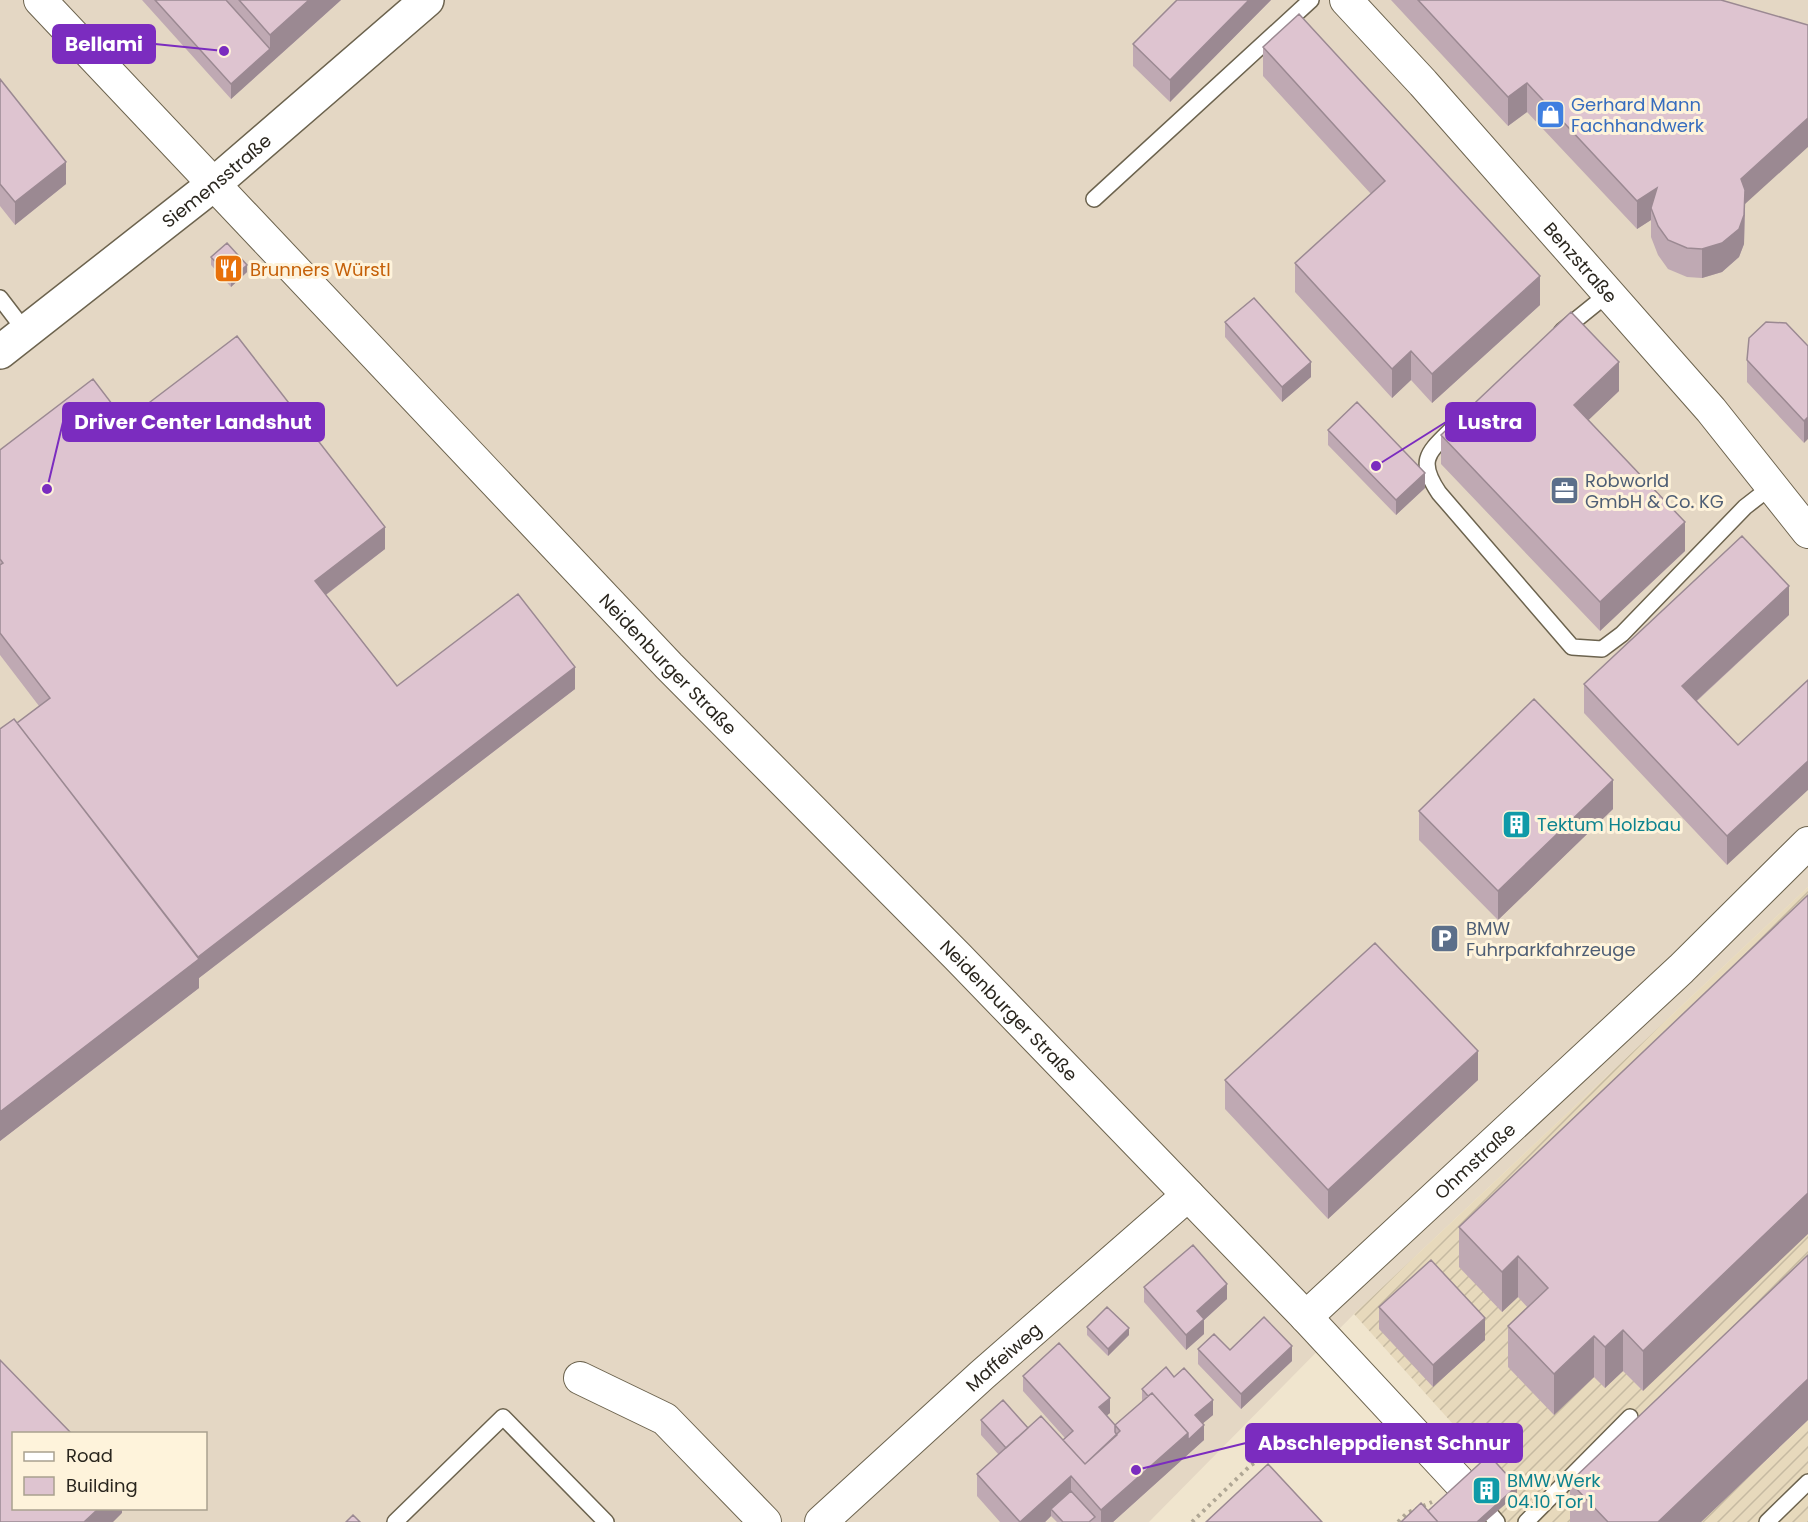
<svg xmlns="http://www.w3.org/2000/svg" width="1808" height="1522" viewBox="0 0 1808 1522" font-family="Poppins,sans-serif">
	<style>
		.commercial { fill: #e4d7c4; fill-rule: evenodd }
		.industrial { fill: url(#industrial-furrows) }
		.lines { fill: none; stroke-linecap: round; stroke-linejoin: round }
		.service-casing { stroke: #6c634e; stroke-width: 18 }
		.minor-casing { stroke: #6c634e; stroke-width: 34 }
		.secondary-casing { stroke: #6c634e; stroke-width: 36 }
		.path { stroke: #afa694; stroke-width: 4; stroke-dasharray: 3 4.5; stroke-linecap: butt }
		.service { stroke: #fff; stroke-width: 15 }
		.minor { stroke: #fff; stroke-width: 32 }
		.secondary { stroke: #fff; stroke-width: 33 }
		.wall { fill: #bfa9b3 }
		.shaded-wall { fill: #9b8992 }
		.building { fill: #dec4d0; stroke: #9b8992; stroke-width: 1.5 }
		.labels { text-anchor: middle; dominant-baseline: central; stroke-width: 6; stroke-linejoin: round; paint-order: stroke }
		.shop-label { font-size: 18px; fill: #366cbe; stroke: #fef3db; text-anchor: start }
		.street-label { font-size: 18px; fill: #2a261e; stroke: #fef3db }
		.food-label { font-size: 18px; fill: #c56008; stroke: #fef3db; text-anchor: start }
		.service-label { font-size: 18px; fill: #4e5e75; stroke: #fef3db; text-anchor: start }
		.culture-label { font-size: 18px; fill: #0d838f; stroke: #fef3db; text-anchor: start }
		.leader { fill: none; stroke: #7b2cbf; stroke-width: 2 }
		.callout-dot { fill: #7b2cbf; stroke: #fef3db; stroke-width: 2 }
		.callout { fill: #7b2cbf; stroke: #7b2cbf; stroke-width: 2 }
		.callout-label { font-size: 20px; text-anchor: middle; font-weight: bold; fill: #fff }
	</style>
	<defs>
		<pattern id="industrial-furrows" width="10" height="10" patternUnits="userSpaceOnUse" patternTransform="scale(1.5)"><rect width="10" height="10" fill="#e7d9bc"/><path d="M-1 1l2-2M0 10L10 0M9 11l2-2" fill="none" stroke="#c6baa1"/></pattern>
	</defs>
	<rect width="100%" height="100%" fill="#f0e5ce"/>
	<!-- commercial -->
	<path class="commercial" d="M0,0H1808V887L1354,1314L1149,1522H0ZM14,1434H206V1508H14Z"/>
	<!-- industrial -->
	<path class="industrial" d="M1808,887V1522H1424L1488,1463L1354,1314Z"/>
	<g class="lines">
		<defs>
			<path id="service" d="M1094,199L1311,0
				M0,298L26,332
				M1562,331L1609,293
				M1454,427C1429,452 1416,459 1439,493L1572,647L1602,649L1622,634L1745,507L1772,486
				M1492,1516L1497,1522
				M395,1522L503,1417L606,1522
				M1526,1522L1630,1417
				M1767,1522L1808,1482"/>
			<g id="minor">
				<path id="s1" d="M40,0L669,666L958,957L1306,1317L1463,1486"/>
				<path id="s2" d="M1346,0L1423,83L1711,410L1808,532"/>
				<path id="s3" d="M1306,1317L1681,969L1808,843"/>
				<path d="M580,1378L665,1419L765,1522"/>
				<path id="s4" d="M821,1522L982,1375L1188,1195"/>
			</g>
			<g id="secondary">
				<path id="s5" d="M0,352L214,184L427,0"/>
			</g>
		</defs>
		<!-- service casing -->
		<use href="#service" class="service-casing"/>
		<!-- minor casing -->
		<use href="#minor" class="minor-casing"/>
		<!-- secondary casing -->
		<use href="#secondary" class="secondary-casing"/>
		<!-- path -->
		<path class="path" d="M1192,1522L1251,1465L1288,1444
			M1398,1522L1407,1513L1432,1502"/>
		<!-- service -->
		<use href="#service" class="service"/>
		<!-- minor -->
		<use href="#minor" class="minor"/>
		<!-- secondary -->
		<use href="#secondary" class="secondary"/>
	</g>
	<!-- wall -->
	<path class="wall" d="M142,0H341L231,99Z
		M1177,0H1271L1170,102L1133,66V44Z
		M1391,0H1721L1745,204L1744,244L1739,257L1722,272L1702,278L1687,277L1668,269L1658,255L1651,237V220L1637,229L1527,112L1508,126Z
		M1263,47L1540,305L1432,403L1411,380L1392,398L1295,292V263L1371,194L1263,76Z
		M0,79L66,184L15,225L0,206Z
		M211,257L247,272L231,287L211,265Z
		M1225,322L1311,377L1282,402L1225,337Z
		M1808,346L1804,443L1747,382V360Z
		M1619,391L1588,420L1685,551L1600,631L1441,464V435Z
		M125,421L385,549L326,595L397,686L575,689L199,978V988L0,1141V729L17,723L39,706L0,655V450Z
		M1328,430L1425,488L1396,515L1328,445Z
		M1789,615L1697,701L1738,745L1727,865L1584,713V684Z
		M1613,809L1498,920L1419,840V811Z
		M1808,895L1643,1391L1623,1371L1605,1388L1594,1377L1554,1415L1508,1367V1326L1528,1308L1518,1297L1502,1312L1459,1267V1227Z
		M1225,1080H1478L1328,1219L1225,1109Z
		M1144,1287L1227,1299L1204,1320V1334L1186,1350L1144,1302Z
		M1379,1307L1485,1340L1433,1387L1379,1329Z
		M1087,1327L1129,1335L1108,1356L1087,1335Z
		M1198,1349L1230,1350L1292,1361L1241,1409L1198,1364Z
		M1023,1376L1110,1413L1107,1415L1115,1425L1142,1402V1389L1174,1377L1213,1415L1203,1423L1204,1440L1113,1522H1057L1051,1516L1045,1522H1000L977,1496V1474L999,1455L981,1435V1420L1028,1428L1063,1440L1065,1438L1023,1391Z
		M1808,1420L1701,1522H1570V1482Z"/>
	<!-- shaded-wall -->
	<path class="shaded-wall" d="M309,0H341L231,99V84L270,49V35Z
		M1249,0H1271L1170,102V80Z
		M1527,83V112L1508,126V97Z
		M1808,118V147L1745,204L1744,244L1739,257L1722,272L1702,278V249L1741,179Z
		M66,162V184L15,225V202Z
		M1657,188L1651,208V220L1637,229V201Z
		M247,265V272L231,287V279Z
		M1540,276V305L1432,403V374Z
		M1411,351V380L1392,398V369Z
		M1311,362V377L1282,402V387Z
		M1619,362V391L1574,434V405Z
		M1808,417V439L1804,443V421Z
		M1425,473V488L1396,515V500Z
		M1685,522V551L1600,631V602Z
		M385,527V549L315,603V581Z
		M1789,586V615L1682,714V686Z
		M575,667V689L199,978V988L0,1141V1112L195,959Z
		M1808,761V790L1727,865V836Z
		M1613,780V809L1498,920V891Z
		M1478,1051V1080L1328,1219V1190Z
		M1808,1193V1234L1643,1391V1351Z
		M1518,1256V1297L1502,1312V1272Z
		M1227,1284V1299L1204,1320V1334L1186,1350V1335L1197,1311Z
		M1485,1318V1340L1433,1387V1365Z
		M1129,1328V1335L1108,1356V1349Z
		M1623,1330V1371L1605,1388V1347Z
		M1594,1336V1377L1554,1415V1374Z
		M1292,1346V1361L1241,1409V1394Z
		M1808,1379V1420L1701,1522H1658Z
		M1110,1398V1413L1099,1422V1407Z
		M1213,1400V1415L1195,1430V1415Z
		M1204,1425V1440L1113,1522H1101V1510L1188,1433Z
		M1071,1476V1499L1051,1509V1516L1045,1522H1020Z
		M1517,1486V1494L1485,1522H1477Z
		M98,1509H122V1513L113,1522H84Z"/>
	<!-- building -->
	<path class="building" d="M155,0H226L270,49L231,84Z
		M239,0H309L270,35Z
		M1177,0H1249L1170,80L1133,44Z
		M1418,0H1721L1808,25V118L1741,179L1745,190L1744,215L1739,229L1722,243L1702,249L1687,248L1668,240L1658,226L1651,208L1657,188L1637,201L1527,83L1508,97Z
		M1299,14L1540,276L1432,374L1411,351L1392,369L1295,263L1385,181L1263,47Z
		M0,79L66,162L15,202L0,184Z
		M227,243L247,265L231,279L211,257Z
		M1254,298L1311,362L1282,387L1225,322Z
		M1571,312L1619,362L1574,405L1685,522L1600,602L1441,435Z
		M1766,322L1786,323L1808,346V417L1804,421L1747,360L1749,338Z
		M237,336L385,527L315,581L397,686L518,594L575,667L198,957L17,723L50,698L0,633V565L3,563L0,559V450L93,379L125,421Z
		M1357,402L1425,473L1396,500L1328,430Z
		M1742,536L1789,586L1682,686L1738,745L1808,680V761L1727,836L1584,684Z
		M1534,699L1613,780L1498,891L1419,811Z
		M14,719L199,959L0,1112V729Z
		M1808,895V1193L1643,1351L1623,1330L1605,1347L1594,1336L1554,1374L1508,1326L1548,1288L1518,1256L1502,1272L1459,1227Z
		M1375,943L1478,1051L1328,1190L1225,1080Z
		M1193,1245L1227,1284L1197,1311L1204,1319L1186,1335L1144,1287Z
		M1808,1255V1379L1658,1522H1608L1570,1482Z
		M1431,1260L1485,1318L1433,1365L1379,1307Z
		M1107,1307L1129,1328L1108,1349L1087,1327Z
		M1264,1317L1292,1346L1241,1394L1198,1349L1214,1334L1230,1350Z
		M1059,1343L1110,1398L1099,1407L1115,1425V1432L1117,1435L1085,1464L1063,1440L1073,1431L1023,1376Z
		M0,1360L72,1434H14V1509H98L84,1522H0Z
		M1166,1367L1174,1377L1184,1368L1213,1400L1195,1415L1204,1425L1188,1440V1433L1152,1393L1148,1396L1142,1389Z
		M1152,1393L1188,1433L1101,1510L1071,1476L1020,1522L977,1474L1041,1416L1085,1464L1120,1431L1115,1425Z
		M1003,1400L1028,1428L1006,1448L981,1420Z
		M1489,1455L1517,1486L1477,1522H1438L1428,1511Z
		M1268,1464L1322,1522H1206Z
		M1071,1491L1095,1517L1089,1522H1063L1051,1509Z
		M1421,1503L1438,1522H1401Z
		M353,1515L360,1522H346Z"/>
	<!-- icons -->
	<defs>
		<symbol id="shop-square" viewBox="-11 -11 22 22"><rect x="-9" y="-9" width="18" height="18" rx="4" fill="#3f7fe0" stroke="#fef3db"/><path d="M-5-2.5h2.3a2.7 3.5 0 0 1 5.4 0H5L5.5 6h-11ZM-1.5-2.5h3a1.5 2.3 0 0 0-3 0Z" fill="#fff"/></symbol>
		<symbol id="restaurant-square" viewBox="-11 -11 22 22"><rect x="-9" y="-9" width="18" height="18" rx="4" fill="#e8710a" stroke="#fef3db"/><path d="M-5-6h1v4h1v-4h1v4h1v-4h1v5L-1.5 .5V6h-2V.5L-5-1ZM5-6V6H3V1.5H1.5Q1.5-4 5-6Z" fill="#fff"/></symbol>
		<symbol id="office-square" viewBox="-11 -11 22 22"><rect x="-9" y="-9" width="18" height="18" rx="4" fill="#5c6f8a" stroke="#fef3db"/><path d="M-6-3h4V-5.5h4V-3h4V5H-6ZM-1-4.5V-3h2v-1.5ZM-6 0V1H6V0Z" fill="#fff"/></symbol>
		<symbol id="building-square" viewBox="-11 -11 22 22"><rect x="-9" y="-9" width="18" height="18" rx="4" fill="#0f9aa8" stroke="#fef3db"/><path d="M-4-6H4V6H1V3H-1V6H-4ZM-2.5-4.3h1.7v1.8h-1.7ZM.8-4.3h1.7v1.8H.8ZM-2.5-1h1.7V.8h-1.7ZM.8-1h1.7V.8H.8Z" fill="#fff"/></symbol>
		<symbol id="parking-square" viewBox="-11 -11 22 22"><rect x="-9" y="-9" width="18" height="18" rx="4" fill="#5c6f8a" stroke="#fef3db"/><path d="M-3.5-5.5H1a3.5 3.5 0 0 1 0 7H-1V5.5H-3.5ZM-1-3.4V-.6H.8a1.4 1.4 0 0 0 0-2.8Z" fill="#fff"/></symbol>
	</defs>
	<g fill-rule="evenodd">
		<use href="#shop-square" x="1534" y="98" width="33" height="33"/>
		<use href="#restaurant-square" x="212" y="252" width="33" height="33"/>
		<use href="#office-square" x="1548" y="474" width="33" height="33"/>
		<use href="#building-square" x="1500" y="808" width="33" height="33"/>
		<use href="#parking-square" x="1428" y="922" width="33" height="33"/>
		<use href="#building-square" x="1470" y="1474" width="33" height="33"/>
	</g>
	<g class="labels">
		<!-- shop labels -->
		<g class="shop-label">
			<text x="1571" y="104">Gerhard Mann<tspan x="1571" dy="21">Fachhandwerk</tspan></text>
		</g>
		<!-- street labels -->
		<g class="street-label">
			<text stroke="none"><textPath href="#s5" startOffset="276">Siemensstraße</textPath></text>
			<text stroke="none"><textPath href="#s2" startOffset="352">Benzstraße</textPath></text>
			<text stroke="none"><textPath href="#s1" startOffset="914">Neidenburger Straße</textPath></text>
			<text stroke="none"><textPath href="#s1" startOffset="1400">Neidenburger Straße</textPath></text>
			<text stroke="none"><textPath href="#s3" startOffset="230">Ohmstraße</textPath></text>
			<text stroke="none"><textPath href="#s4" startOffset="246">Maffeiweg</textPath></text>
		</g>
		<!-- food labels -->
		<g class="food-label">
			<text x="250" y="269">Brunners Würstl</text>
		</g>
		<!-- service labels -->
		<g class="service-label">
			<text x="1585" y="480">Robworld<tspan x="1585" dy="21">GmbH &amp; Co. KG</tspan></text>
			<text x="1466" y="928">BMW<tspan x="1466" dy="21">Fuhrparkfahrzeuge</tspan></text>
		</g>
		<!-- culture labels -->
		<g class="culture-label">
			<text x="1537" y="824">Tektum Holzbau</text>
			<text x="1507" y="1480">BMW Werk<tspan x="1507" dy="21">04.10 Tor 1</tspan></text>
		</g>
	</g>
	<!-- callouts -->
	<path class="leader" d="M224 51L155 44M47 489L63 422M1376 466L1446 422M1136 1470L1246 1443"/>
	<g class="callout-dot">
		<circle cx="224" cy="51" r="6"/>
		<circle cx="47" cy="489" r="6"/>
		<circle cx="1376" cy="466" r="6"/>
		<circle cx="1136" cy="1470" r="6"/>
	</g>
	<g class="callout">
		<rect x="53" y="25" width="102" height="38" rx="6"/>
		<rect x="63" y="403" width="261" height="38" rx="6"/>
		<rect x="1446" y="403" width="89" height="38" rx="6"/>
		<rect x="1246" y="1424" width="276" height="38" rx="6"/>
	</g>
	<g class="callout-label">
		<text x="104" y="51">Bellami</text>
		<text x="193" y="429">Driver Center Landshut</text>
		<text x="1490" y="429">Lustra</text>
		<text x="1384" y="1450">Abschleppdienst Schnur</text>
	</g>
	<!-- legend -->
	<rect x="12" y="1432" width="195" height="78" fill="#fef3db" stroke="#a9a18f" stroke-width="1.5"/>
	<rect x="24" y="1452" width="30" height="9" fill="#ffffff" stroke="#a9a18f" stroke-width="1.5"/>
	<text x="66" y="1462" font-size="18" fill="#2a261e">Road</text>
	<rect x="24" y="1477" width="30" height="18" fill="#dec4d0" stroke="#a9a18f" stroke-width="1.5"/>
	<text x="66" y="1492" font-size="18" fill="#2a261e">Building</text>
</svg>
